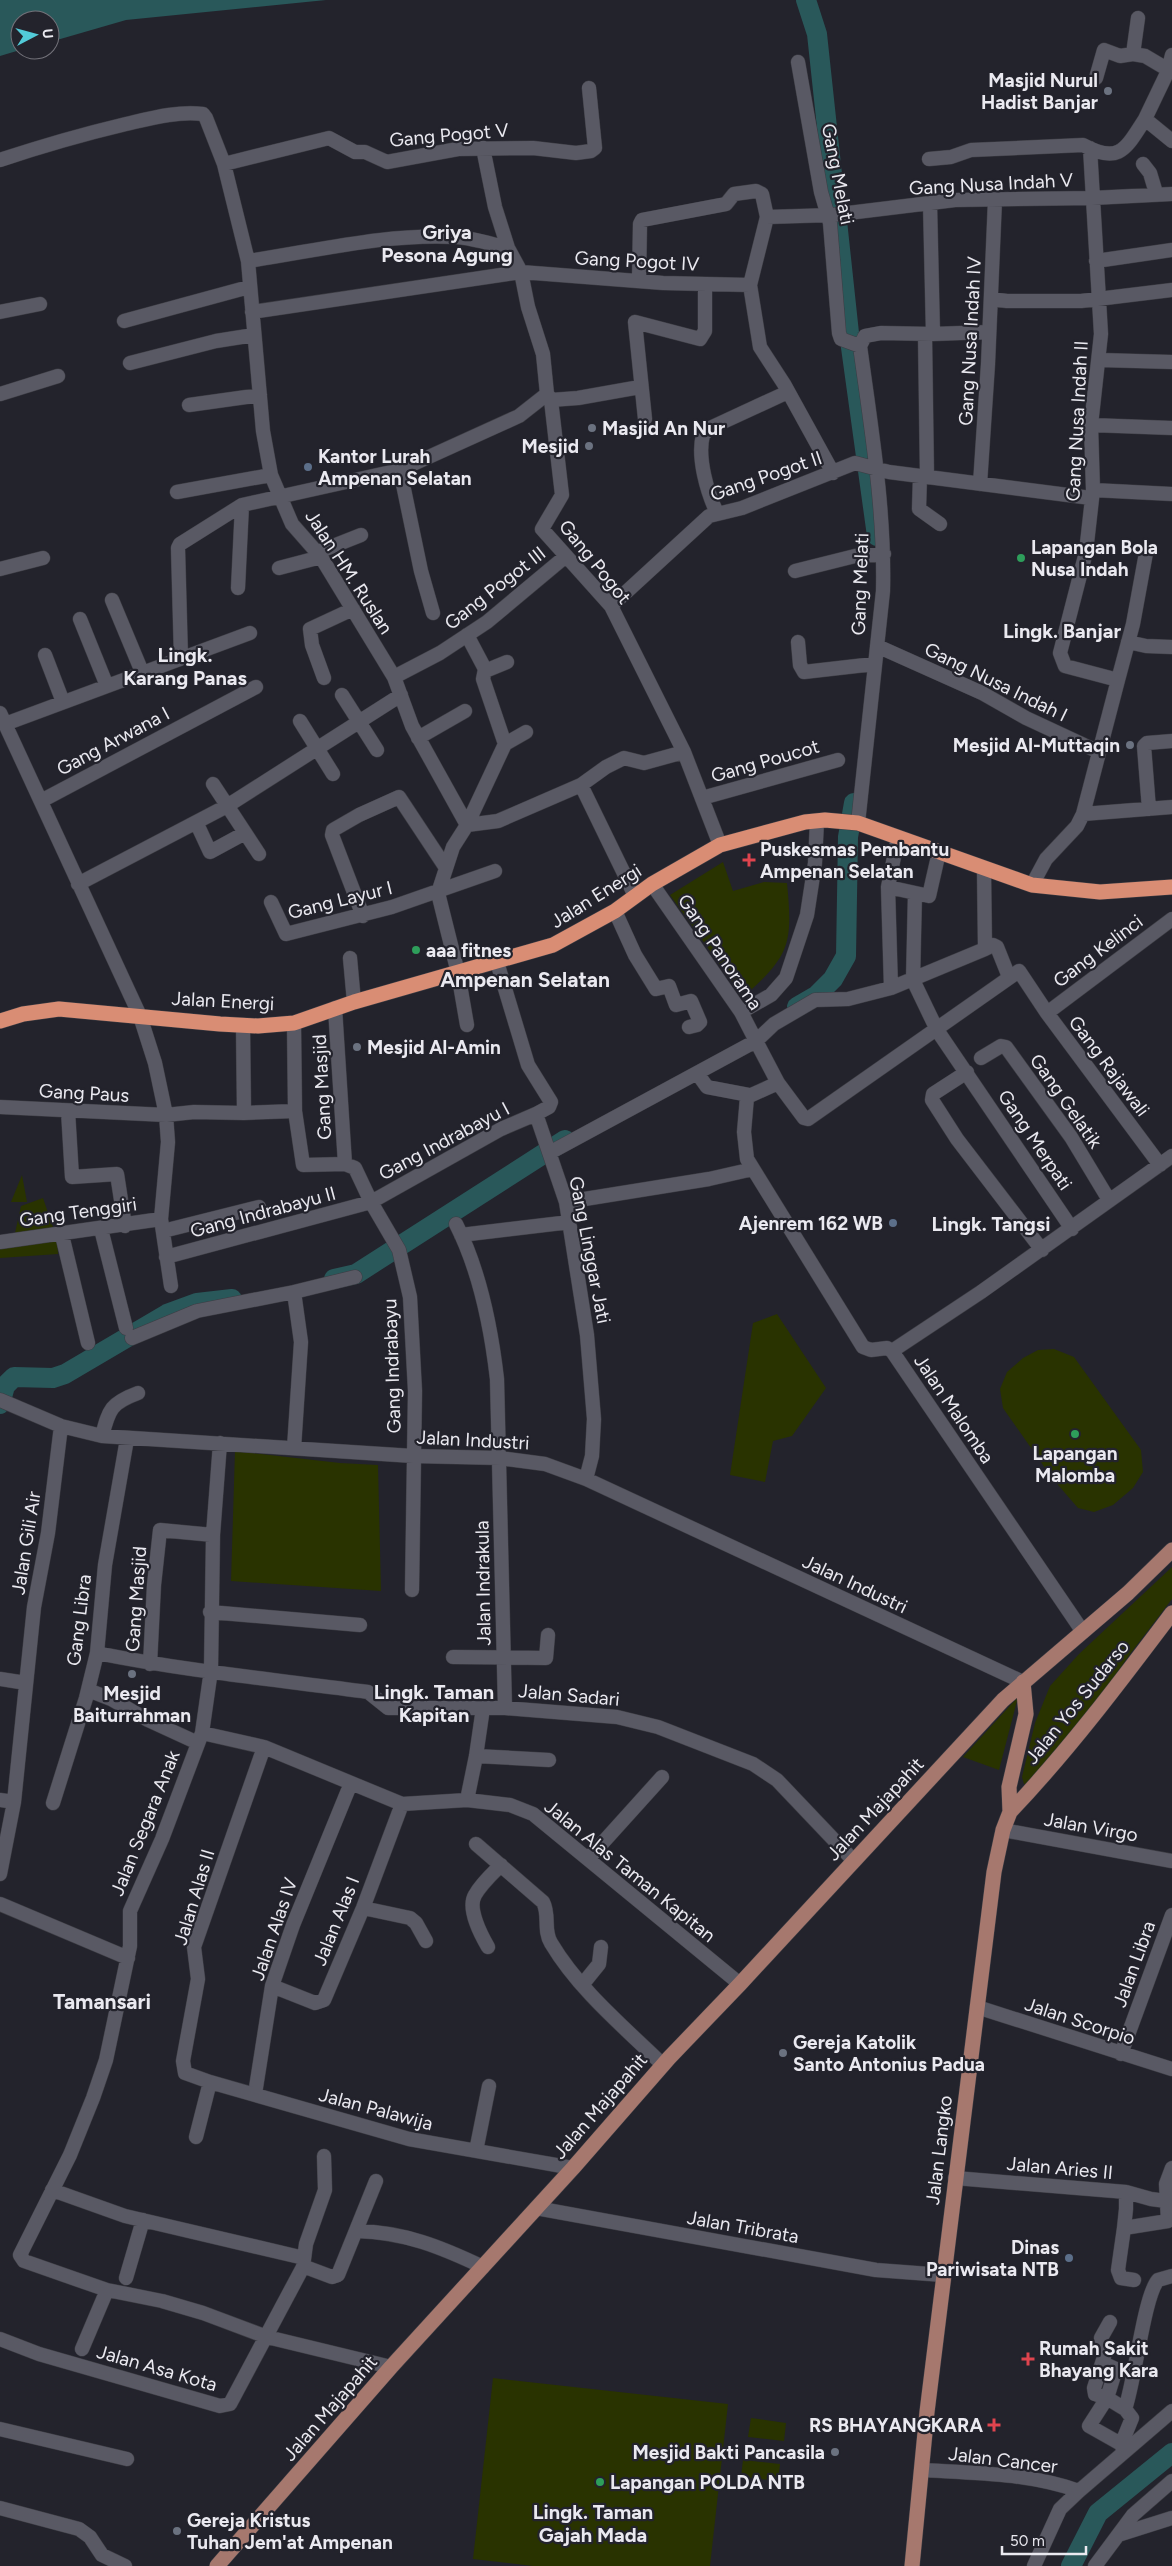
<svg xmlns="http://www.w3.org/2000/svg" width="1172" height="2566" viewBox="0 0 1172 2566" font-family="Figtree,sans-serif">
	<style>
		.green { fill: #293300 }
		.water { fill: #29585a }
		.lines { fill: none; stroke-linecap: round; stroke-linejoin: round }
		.river { stroke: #29585a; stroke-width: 20 }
		.minor-casing { stroke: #3d3d44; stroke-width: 15 }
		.major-casing { stroke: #3d3d44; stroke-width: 16 }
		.highway-casing { stroke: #3d3d44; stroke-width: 16 }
		.minor { stroke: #595964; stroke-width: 14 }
		.major { stroke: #a6786e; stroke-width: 15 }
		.highway { stroke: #d98d74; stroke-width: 15 }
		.worship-dot { fill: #6b7280; stroke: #23232c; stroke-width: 2 }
		.service-dot { fill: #5c6f8a; stroke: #23232c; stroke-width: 2 }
		.leisure-dot { fill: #2e9e5b; stroke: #23232c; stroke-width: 2 }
		.health-dot { fill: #e0444e; stroke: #23232c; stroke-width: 2 }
		.labels { text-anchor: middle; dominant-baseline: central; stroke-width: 4.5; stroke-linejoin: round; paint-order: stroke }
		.poi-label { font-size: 19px; font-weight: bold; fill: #eae9f0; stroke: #23232c; text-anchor: start }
		.street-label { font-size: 19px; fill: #eae9f0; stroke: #23232c }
		.neighbourhood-label { font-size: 20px; font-weight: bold; fill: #eae9f0; stroke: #23232c }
		.quarter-label { font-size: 21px; font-weight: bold; fill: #eae9f0; stroke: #23232c }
	</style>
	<rect width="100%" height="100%" fill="#23232c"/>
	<!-- green -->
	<path class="green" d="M723,862L733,891L764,882L787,883C793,944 790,956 743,997L670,895Z
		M22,1175L27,1202H11Z
		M43,1198L54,1230L15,1233L21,1206Z
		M57,1239L58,1254L0,1258V1245Z
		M777,1314L826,1388L792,1436L773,1441L765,1482L730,1475L753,1323Z
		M1054,1349L1074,1357L1141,1450L1143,1472L1133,1488L1113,1505L1094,1512L1078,1508L1052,1478L1003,1408L1000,1389L1007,1372L1023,1358L1038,1350Z
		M235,1451L340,1463L378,1465L381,1591L231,1581Z
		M1172,1567V1599L1130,1654L1100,1697L1027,1785L1024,1784L1022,1777L1035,1723L1050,1686L1079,1654Z
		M1018,1697L999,1770L963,1757Z
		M493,2378L728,2404L710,2566H533L473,2559Z
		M751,2418L786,2423L784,2441L748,2437Z
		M743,2460L780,2464L778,2481L741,2477Z"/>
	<!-- water -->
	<path class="water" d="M0,0H326L126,20L50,42V20H20V50L0,56Z"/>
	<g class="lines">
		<!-- river -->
		<path class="river" d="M806,0L817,34L849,333L877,536
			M797,1007L816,996L833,979L846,956L848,837L854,803
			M334,1279L356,1274L565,1140
			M0,1404L5,1386L14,1377L53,1378L65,1374L167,1314L197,1303L232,1299
			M1071,2566L1098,2513L1172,2453"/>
		<defs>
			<path id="minor" d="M1133,54L1138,18
				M1172,55L1168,71L1145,119L1172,141
				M798,62L821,192L830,223L839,333L841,339L860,346
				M1096,78L1104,50L1120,56L1133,54L1145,56L1172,72
				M483,148L495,207L508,248L521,272L528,307L543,354L547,394L551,400L562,495L542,529L611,606L684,752L720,845
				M929,159L951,157L971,150L1083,145C1120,165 1126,148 1145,119
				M0,160C42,146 84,134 126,124C152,118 177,111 203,114L206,118L224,164L248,261L263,431L271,475L292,524L321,557L394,677L412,726L467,825L453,847L438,893L458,973L467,1025
				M224,164L329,138L355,152H365L387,162L458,149L533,148L576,153L591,151L595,148L589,88
				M1143,164L1150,173L1156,193
				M930,203L933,334
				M767,217L750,285L760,347L784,384L833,473
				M248,261C316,251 387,233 456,237C473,238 491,244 508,248
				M1096,261L1172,250
				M639,281L640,224L642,220L726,204L734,194L756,191L762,194L767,217L832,215L955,200L1092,198L1172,194
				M991,299L1007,301H1081L1172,290
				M0,312L40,304
				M252,312L521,272L663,283L750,285
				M124,321L249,287
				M925,334L927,477
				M1100,360L1172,362
				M130,363L216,341L254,335
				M0,394L58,376
				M551,400L578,398L640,387
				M189,405L260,395
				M645,419L635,322L700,339L705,331V284
				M1091,425L1172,428
				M400,470L421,571L433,613
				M920,476L919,509L940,524
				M980,484L988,364L995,200
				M1093,490L1172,494
				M177,492L271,475
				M717,513C707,492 697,457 703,435L710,428L788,392
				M318,552L361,535
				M279,568L321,557
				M0,569L43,558
				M795,571L855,556L884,554
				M238,588L242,505
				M112,600L142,672
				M611,606L709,516L742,508L855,463L889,472L1091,498
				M80,619L107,686
				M467,635L485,669L483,679L505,744L467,825L498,821L581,785L606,767L624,758L644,763L684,752
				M798,642L800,665L804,672L874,664
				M1128,642L1146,646L1172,647
				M877,646L982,693L1026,718L1099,752
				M45,655L63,702
				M181,658L178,548L180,544L242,505L400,470L519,416L547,394
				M485,671L507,662
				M394,677L440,653L487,622L566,556
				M324,678L312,645L310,629L353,609
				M1118,680L1133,624L1146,553
				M342,695L377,750
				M0,713L140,1016L155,1063L166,1115L168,1142L161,1219L171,1286
				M300,721L333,774
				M5,724L250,633
				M418,738L465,711
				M505,744L526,732
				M213,784L259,854
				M581,785L635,896
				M702,798L838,760
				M41,801L256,687
				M1149,809L1144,746L1147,743L1172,741
				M1083,814L1172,807
				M858,823L883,591C885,509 871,427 860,346L865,336L881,333L933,334L989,332
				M197,824L210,852L245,833
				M984,869L985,949L993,945L997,947L1009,977
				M78,884L227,806L401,695
				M652,884L741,1012L756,1041L774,1024L815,1000L848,999L891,988L985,949
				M1032,885L1046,859L1077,826L1083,814L1118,680L1065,666L1060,653L1086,552L1093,490L1091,425L1101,334L1090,148
				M888,887L929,896L939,852
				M915,893L913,980L937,1030L1072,1229
				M271,902L286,934L392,907L495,871
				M615,911L635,955L656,989L669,986L676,1005L691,1001L700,1022L697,1025L689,1027
				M363,916L332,835L333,830L359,815L399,797L446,868
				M350,958L354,1002
				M497,962L528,1065L551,1102L549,1107L536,1114L566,1202L587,1335L594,1419L592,1456L586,1479
				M891,988L888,887L898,837
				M335,1008L345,1164
				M741,1012L771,995L786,978L807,915L815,863L817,821
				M1047,1013L1172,919
				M294,1023L295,1111L303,1165L345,1164L355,1168L371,1202L399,1250L410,1297L415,1391L412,1590
				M243,1025L244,1113
				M981,1058L1001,1046L1006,1047L1071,1137L1109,1200
				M967,1072L933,1094L932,1100L957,1139L1042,1250
				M697,1073L707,1087L749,1095
				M0,1107L166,1115L194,1112L244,1113L295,1111
				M68,1111L72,1177L117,1174L125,1226
				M551,1152L756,1041L778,1083
				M566,1202L709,1179L753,1169
				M456,1224C480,1271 491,1327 497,1379L505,1708
				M101,1229L126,1328
				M163,1231L259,1207
				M62,1235L88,1343
				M461,1235L570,1222
				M0,1242L161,1219
				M166,1257L371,1202L501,1129L536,1114
				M132,1338L197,1311L294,1292
				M892,1351L887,1348L871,1350L863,1347L747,1159L744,1132L747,1097L778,1083L804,1118L808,1119L1019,971L1047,1013L1160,1165
				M0,1400L61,1426L102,1436L413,1456L500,1458L545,1464L586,1479L1023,1682
				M102,1436C109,1409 111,1403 138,1393
				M220,1443L213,1535L211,1670L202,1733L162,1839L130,1911V1946L106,2060L93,2098L70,2155L20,2255L24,2261L107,2290L162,2301L203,2313L267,2337L391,2367
				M294,1448L301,1342L294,1292L355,1277
				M210,1612L360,1625
				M1083,1632L892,1351L981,1292L1172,1156
				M97,1653C186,1671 278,1680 368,1692L388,1708H505L617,1717L658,1727L753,1764L777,1780L854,1861
				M453,1657L546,1658L548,1635
				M150,1664L154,1585L160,1530L213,1535
				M0,1679L26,1683
				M88,1690L111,1699L148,1720L198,1743
				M202,1733L264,1747L402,1804L467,1800L510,1805L533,1814L740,1984
				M264,1747L194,1947L198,1979L183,2061L185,2073L210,2082L409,2139L573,2168
				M476,1756L549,1760
				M0,1800L14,1802
				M467,1800L476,1756L483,1708
				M53,1803L86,1698L97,1653L105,1565L127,1439
				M1003,1830L1172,1861
				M476,1844L543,1902C550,1915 543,1930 551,1943C579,1990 624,2027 663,2065
				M588,1859L662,1777
				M0,1874L14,1802L34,1607L48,1533L61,1426
				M0,1904L128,1958
				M363,1908L410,1918L416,1923L426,1941
				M488,1947C481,1935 467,1908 475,1895C481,1884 492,1874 501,1865
				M582,1985L599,1964L601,1947
				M272,1986L315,2003L324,2000L363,1908L402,1804
				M977,2007L1172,2069
				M1121,2054L1172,1915
				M255,2094L272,1986L293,1925L351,1783
				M196,2137L210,2082
				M476,2151L489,2086
				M955,2178L1126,2192V2209L1124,2228
				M52,2190L125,2216L304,2258
				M1126,2192L1151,2199L1166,2201
				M536,2208L876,2270L943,2275
				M357,2231C404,2232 441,2247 483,2267
				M308,2268L332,2277L338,2275L376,2181
				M126,2278L143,2220
				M1134,2280L1121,2278L1118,2270L1124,2228L1168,2221L1166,2184L1172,2168
				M1110,2322L1101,2338L1104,2357L1094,2388L1095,2394L1107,2398L1089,2426L1128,2448
				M0,2339L39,2354L220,2406L230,2404L303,2267L306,2244L325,2190L324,2156
				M82,2349L107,2290
				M1103,2363L1116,2369L1107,2398L1125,2409
				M0,2429L127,2459
				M1121,2445L1132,2418L1125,2409C1135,2381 1144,2296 1158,2280L1172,2276
				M922,2470C974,2473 1029,2473 1079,2491
				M0,2508L79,2529L90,2537L102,2555L125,2566
				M1118,2535L1172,2518
				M1034,2566L1060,2509L1079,2491L1172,2411
				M1095,2566L1133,2515L1172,2481"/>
			<path id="major" d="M1010,1812C1069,1750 1120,1682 1172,1613
				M217,2566L391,2367L573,2168L669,2058L740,1984L1003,1700L1128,1593L1172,1550
				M912,2566L927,2412L994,1872L1003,1830L1010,1812L1009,1787L1026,1714L1023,1682"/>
			<path id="highway" d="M0,1021L23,1014L59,1009L220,1024L258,1026L294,1023L354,1002L553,945L615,911L652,884L720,845L805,822L825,820L858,823L1032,885L1100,892L1172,887"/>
		</defs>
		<!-- minor casing -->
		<use href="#minor" class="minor-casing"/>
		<!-- major casing -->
		<use href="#major" class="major-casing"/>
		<!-- highway casing -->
		<use href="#highway" class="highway-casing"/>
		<!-- minor -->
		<use href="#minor" class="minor"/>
		<!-- major -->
		<use href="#major" class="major"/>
		<!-- highway -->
		<use href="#highway" class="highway"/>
	</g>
	<!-- markers -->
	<g class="worship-dot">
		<circle cx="1108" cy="91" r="5"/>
		<circle cx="592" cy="428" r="5"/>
		<circle cx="589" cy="446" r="5"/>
		<circle cx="1130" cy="745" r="5"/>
		<circle cx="357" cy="1047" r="5"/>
		<circle cx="132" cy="1674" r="5"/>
		<circle cx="783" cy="2053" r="5"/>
		<circle cx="835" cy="2452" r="5"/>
		<circle cx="177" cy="2531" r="5"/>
	</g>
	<g class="service-dot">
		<circle cx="308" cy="467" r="5"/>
		<circle cx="893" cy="1223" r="5"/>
		<circle cx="1069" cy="2258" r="5"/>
	</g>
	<g class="leisure-dot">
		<circle cx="1021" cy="558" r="5"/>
		<circle cx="416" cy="950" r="5"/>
		<circle cx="1075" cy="1434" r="5"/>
		<circle cx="600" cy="2482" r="5"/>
	</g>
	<g class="health-dot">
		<path d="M746.5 852.5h5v5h5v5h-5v5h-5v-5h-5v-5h5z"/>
		<path d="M1025.5 2351.5h5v5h5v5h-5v5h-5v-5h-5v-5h5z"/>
		<path d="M991.5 2417.5h5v5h5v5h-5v5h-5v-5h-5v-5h5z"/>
	</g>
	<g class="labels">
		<!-- poi labels -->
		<g class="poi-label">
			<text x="1098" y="80" text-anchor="end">Masjid Nurul<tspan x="1098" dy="22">Hadist Banjar</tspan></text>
			<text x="602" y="428">Masjid An Nur</text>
			<text x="579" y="446" text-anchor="end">Mesjid</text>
			<text x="318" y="456">Kantor Lurah<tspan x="318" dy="22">Ampenan Selatan</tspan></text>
			<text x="1031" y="547">Lapangan Bola<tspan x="1031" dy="22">Nusa Indah</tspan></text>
			<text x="1120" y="745" text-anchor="end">Mesjid Al-Muttaqin</text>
			<text x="760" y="849">Puskesmas Pembantu<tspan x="760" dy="22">Ampenan Selatan</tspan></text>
			<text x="426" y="950">aaa fitnes</text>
			<text x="367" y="1047">Mesjid Al-Amin</text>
			<text x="883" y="1223" text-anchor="end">Ajenrem 162 WB</text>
			<text x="1075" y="1453" text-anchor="middle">Lapangan<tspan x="1075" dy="22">Malomba</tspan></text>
			<text x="132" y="1693" text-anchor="middle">Mesjid<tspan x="132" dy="22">Baiturrahman</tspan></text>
			<text x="793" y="2042">Gereja Katolik<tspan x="793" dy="22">Santo Antonius Padua</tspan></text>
			<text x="1059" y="2247" text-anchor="end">Dinas<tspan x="1059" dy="22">Pariwisata NTB</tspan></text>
			<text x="1039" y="2348">Rumah Sakit<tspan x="1039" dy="22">Bhayang Kara</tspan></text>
			<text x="983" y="2425" text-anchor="end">RS BHAYANGKARA</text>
			<text x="825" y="2452" text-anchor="end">Mesjid Bakti Pancasila</text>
			<text x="610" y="2482">Lapangan POLDA NTB</text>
			<text x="187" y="2520">Gereja Kristus<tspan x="187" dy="22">Tuhan Jem'at Ampenan</tspan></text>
		</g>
		<!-- street labels -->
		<g class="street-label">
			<text transform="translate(449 135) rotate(-5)">Gang Pogot V</text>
			<text transform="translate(838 174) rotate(79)">Gang Melati</text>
			<text transform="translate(991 184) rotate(-3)">Gang Nusa Indah V</text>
			<text transform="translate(637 261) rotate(3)">Gang Pogot IV</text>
			<text transform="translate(970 341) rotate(-87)">Gang Nusa Indah IV</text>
			<text transform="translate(1077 421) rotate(-87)">Gang Nusa Indah II</text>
			<text transform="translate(766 476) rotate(-19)">Gang Pogot II</text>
			<text transform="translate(595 562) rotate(51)">Gang Pogot</text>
			<text transform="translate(349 572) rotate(57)">Jalan HM. Ruslan</text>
			<text transform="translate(860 584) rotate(-88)">Gang Melati</text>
			<text transform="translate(495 588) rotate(-38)">Gang Pogot III</text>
			<text transform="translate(996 682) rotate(26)">Gang Nusa Indah I</text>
			<text transform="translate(113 741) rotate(-28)">Gang Arwana I</text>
			<text transform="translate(765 761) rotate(-16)">Gang Poucot</text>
			<text transform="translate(596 896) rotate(-32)">Jalan Energi</text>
			<text transform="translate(340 900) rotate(-14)">Gang Layur I</text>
			<text transform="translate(1098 951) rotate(-37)">Gang Kelinci</text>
			<text transform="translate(720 952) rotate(56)">Gang Panorama</text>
			<text transform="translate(223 1001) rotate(3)">Jalan Energi</text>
			<text transform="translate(1109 1066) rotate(53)">Gang Rajawali</text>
			<text transform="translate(322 1087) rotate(-93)">Gang Masjid</text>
			<text transform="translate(84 1093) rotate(3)">Gang Paus</text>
			<text transform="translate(1066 1101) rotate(55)">Gang Gelatik</text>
			<text transform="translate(1035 1140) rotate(56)">Gang Merpati</text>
			<text transform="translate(444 1141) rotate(-28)">Gang Indrabayu I</text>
			<text transform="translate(78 1212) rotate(-8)">Gang Tenggiri</text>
			<text transform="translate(263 1212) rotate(-15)">Gang Indrabayu II</text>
			<text transform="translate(590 1250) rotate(79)">Gang Linggar Jati</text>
			<text transform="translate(392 1366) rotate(-92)">Gang Indrabayu</text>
			<text transform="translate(954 1409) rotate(56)">Jalan Malomba</text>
			<text transform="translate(473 1440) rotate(3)">Jalan Industri</text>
			<text transform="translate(26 1543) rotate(-81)">Jalan Gili Air</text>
			<text transform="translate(483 1583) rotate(-91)">Jalan Indrakula</text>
			<text transform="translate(855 1584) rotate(25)">Jalan Industri</text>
			<text transform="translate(136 1599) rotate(-86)">Gang Masjid</text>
			<text transform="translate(79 1620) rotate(-83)">Gang Libra</text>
			<text transform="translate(569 1695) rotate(5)">Jalan Sadari</text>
			<text transform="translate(1077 1702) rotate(-51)">Jalan Yos Sudarso</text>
			<text transform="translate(875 1809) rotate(-47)">Jalan Majapahit</text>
			<text transform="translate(145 1823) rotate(-68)">Jalan Segara Anak</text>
			<text transform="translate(1091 1827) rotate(10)">Jalan Virgo</text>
			<text transform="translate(630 1871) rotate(39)">Jalan Alas Taman Kapitan</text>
			<text transform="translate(194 1897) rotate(-73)">Jalan Alas II</text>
			<text transform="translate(336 1921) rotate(-68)">Jalan Alas I</text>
			<text transform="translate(274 1929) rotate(-71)">Jalan Alas IV</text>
			<text transform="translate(1134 1964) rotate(-70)">Jalan Libra</text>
			<text transform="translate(1080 2021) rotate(18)">Jalan Scorpio</text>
			<text transform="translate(600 2106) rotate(-49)">Jalan Majapahit</text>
			<text transform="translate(376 2109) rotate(15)">Jalan Palawija</text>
			<text transform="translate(939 2150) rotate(-83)">Jalan Langko</text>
			<text transform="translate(1060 2168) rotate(5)">Jalan Aries II</text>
			<text transform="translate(743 2227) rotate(10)">Jalan Tribrata</text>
			<text transform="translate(157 2368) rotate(16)">Jalan Asa Kota</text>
			<text transform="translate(330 2408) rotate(-49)">Jalan Majapahit</text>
			<text transform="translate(1003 2460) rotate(7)">Jalan Cancer</text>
		</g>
		<!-- neighbourhood labels -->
		<g class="neighbourhood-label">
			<text x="447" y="232">Griya<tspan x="447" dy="23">Pesona Agung</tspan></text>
			<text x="1062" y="631">Lingk. Banjar</text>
			<text x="185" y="655">Lingk.<tspan x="185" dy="23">Karang Panas</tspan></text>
			<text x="991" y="1224">Lingk. Tangsi</text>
			<text x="434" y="1692">Lingk. Taman<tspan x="434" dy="23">Kapitan</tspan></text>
			<text x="593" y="2512">Lingk. Taman<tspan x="593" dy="23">Gajah Mada</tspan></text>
		</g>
		<!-- quarter labels -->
		<g class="quarter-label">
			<text x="525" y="979">Ampenan Selatan</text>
			<text x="102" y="2001">Tamansari</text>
		</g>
	</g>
	<!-- north arrow -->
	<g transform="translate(35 35) rotate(84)"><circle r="24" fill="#23232c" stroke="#73727a"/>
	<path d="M0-4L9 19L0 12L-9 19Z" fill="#52cbd8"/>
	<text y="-8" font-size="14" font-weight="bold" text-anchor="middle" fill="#eae9f0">U</text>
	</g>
	<!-- scale -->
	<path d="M1002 2546v8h84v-8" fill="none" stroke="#eae9f0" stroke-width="2.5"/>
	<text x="1010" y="2546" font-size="15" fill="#eae9f0" stroke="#23232c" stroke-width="4" paint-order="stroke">50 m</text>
</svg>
